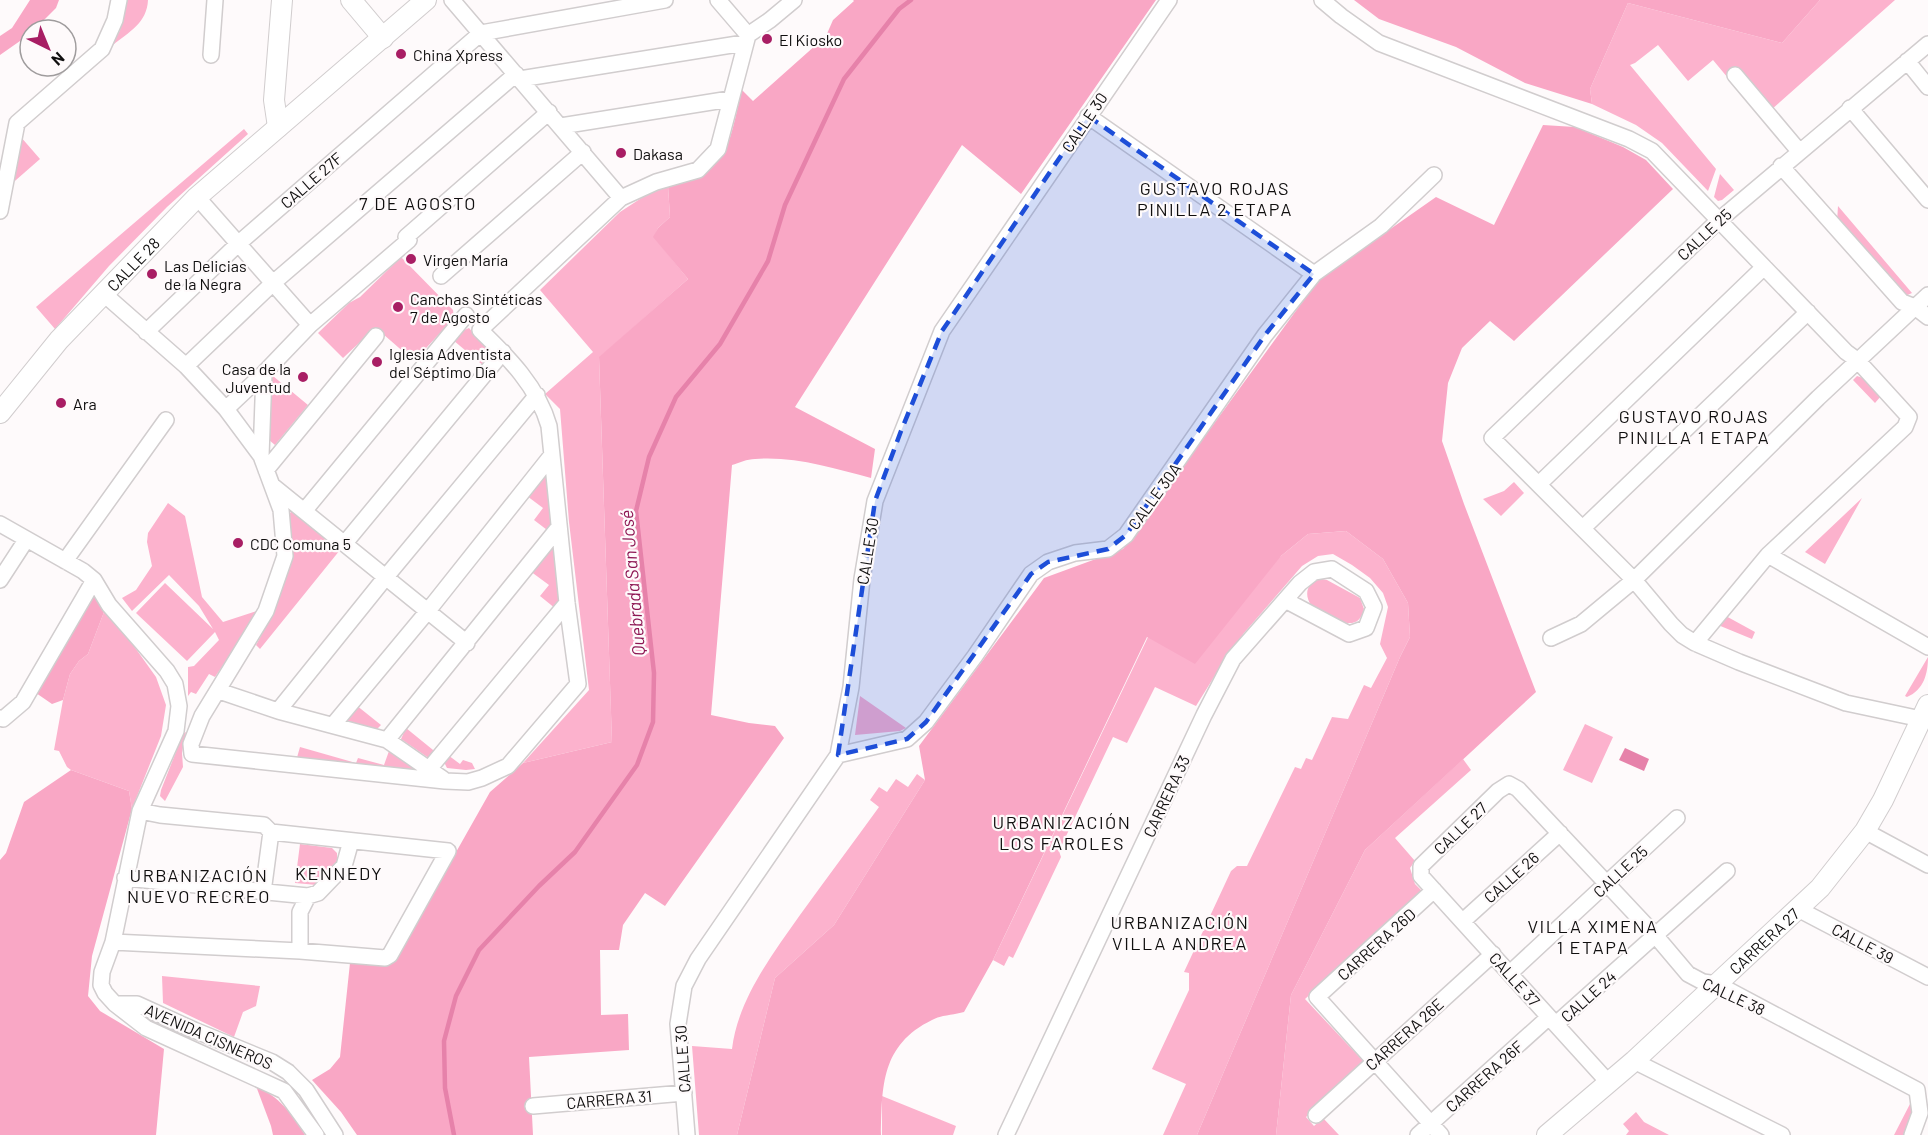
<svg xmlns="http://www.w3.org/2000/svg" width="1928" height="1135" viewBox="0 0 1928 1135" font-family="Barlow,sans-serif">
	<style>
		.green { fill: #fcb2cd }
		.forest { fill: #f9a7c5 }
		.water { fill: #e682aa }
		.lines { fill: none; stroke-linecap: round; stroke-linejoin: round }
		.stream { stroke: #e682aa; stroke-width: 4.5 }
		.minor-casing { stroke: #d1cdce; stroke-width: 18 }
		.tertiary-casing { stroke: #d1cdce; stroke-width: 22 }
		.minor { stroke: #fff; stroke-width: 15 }
		.tertiary { stroke: #fff; stroke-width: 20 }
		.marked { fill: #1d4ed8; fill-opacity: 0.2; stroke: #1d4ed8; stroke-width: 4.5; stroke-dasharray: 12 8; stroke-linejoin: round }
		.poi-dot { fill: #a81e64; stroke: #fefafb; stroke-width: 2 }
		.labels { text-anchor: middle; dominant-baseline: central; stroke-width: 4.5; stroke-linejoin: round; paint-order: stroke }
		.poi-label { font-size: 16px; fill: #100f0f; stroke: #fefafb; text-anchor: start }
		.street-label { font-size: 16px; fill: #100f0f; stroke: #fefafb }
		.neighbourhood-label { font-size: 18px; letter-spacing: 1.5px; fill: #100f0f; stroke: #fefafb }
		.water-label { font-size: 18px; font-style: italic; fill: #8d1653; stroke: #fefafb }
	</style>
	<rect width="100%" height="100%" fill="#fefafb"/>
	<!-- green -->
	<path class="green" d="M125,0H148C147,23 129,32 113,45L120,30Z
		M1820,0H1895L1771,110L1737,70L1728,78L1713,60L1688,81L1658,45L1635,63L1630,65L1716,169L1708,191L1662,143L1636,125L1592,104L1590,89L1628,3L1782,43Z
		M244,129L248,134L167,207L109,266L55,329L36,307Z
		M20,136L40,159L8,187Z
		M1720,174L1734,190L1722,200L1718,201L1714,197Z
		M668,186L670,217L658,228L654,237L688,279L599,358L612,742L523,763L589,690L569,522L560,409L545,394L593,352L540,290L620,212L643,197Z
		M1838,206L1912,293L1903,297L1837,222Z
		M401,257L453,310L454,318L414,361L383,334L374,329L343,358L318,333L349,303L360,297Z
		M469,328L489,351L492,357L485,367L453,340L462,331Z
		M273,376L308,405L275,445L269,440L270,381Z
		M1857,376L1866,379L1881,396L1875,403L1853,380Z
		M542,476L547,477L552,529L551,533L534,520L543,508L527,496Z
		M1514,482L1524,493L1501,516L1483,499L1504,491Z
		M1862,498L1825,564L1805,552Z
		M168,503L185,516L202,597L223,622L257,611L243,636L215,677L209,674L196,694L191,692L188,696V667L194,666L219,640L215,632L187,661L136,613L165,583L213,629L199,606L169,575L132,611L122,598L136,590L152,566L147,542L148,533Z
		M293,510L340,550L260,649L256,645C277,608 300,559 288,515Z
		M1346,531L1383,559L1408,603L1410,637L1400,657L1197,1135H1163L1186,1084L1152,1069L1189,990V973L1184,972L1231,871L1237,866H1247L1295,767L1301,769L1306,758L1312,760L1332,717L1348,719L1364,685L1371,688L1387,658L1380,644L1388,607L1383,593L1370,578L1352,565L1333,554L1318,556L1302,566L1244,633L1222,664L1196,706L1155,687L1127,743L1113,737L1059,851L1061,857L1013,958L1009,956L1004,966L993,960L1148,637L1281,556L1308,534Z
		M551,546L555,547L560,603L556,609L540,596L549,585L530,571Z
		M1322,579L1327,580L1360,598L1364,609C1357,639 1326,613 1311,605C1303,593 1308,581 1322,579Z
		M104,612L116,621L156,677L166,705L161,736L132,809L129,791L71,770L67,767L59,751L54,750L63,700L70,674L79,661L88,654Z
		M1724,615L1755,632L1752,639L1718,625Z
		M1928,657C1928,673 1924,690 1907,697L1905,696Z
		M860,696L906,728L900,731L855,735Z
		M356,705L381,725L375,731L344,721Z
		M1585,724L1613,737L1592,783L1563,770Z
		M406,728L438,754L430,759L401,739Z
		M186,732L182,753L183,767L165,801L160,796L161,790L183,734Z
		M300,747L356,763L358,758L384,765L389,751L415,769L414,772L296,761Z
		M448,755L460,764L463,760L472,763L475,769L466,770L447,768L443,760Z
		M1463,759L1471,770L1395,838L1415,861L1410,868L1415,884L1423,892L1305,999L1365,1063L1306,1117L1314,1126L1323,1118L1339,1135H1276L1291,995L1365,850Z
		M917,774L925,780L834,925L775,978L737,1135H699L692,1046L732,1049C738,999 772,955 800,915C826,879 853,843 879,807L870,800L879,787L887,792L896,779L908,787Z
		M300,844L332,848L337,853V863L317,885L295,883Z
		M162,976L260,986L256,1006L243,1012L234,1037L163,1003Z
		M882,1096L956,1126L953,1135H882Z
		M1911,1102L1914,1109L1906,1135H1894Z
		M1636,1112L1644,1122L1669,1135H1626L1629,1131L1623,1124Z"/>
	<!-- forest -->
	<path class="forest" d="M30,0H59L56,8L34,30H30V34L0,55V36L12,28Z
		M853,0H1156L1021,194L962,145L795,407L875,449L871,478C833,468 795,456 755,459C747,459 739,463 732,465L711,715L749,723L775,726L784,738L665,906L645,893L623,925L619,950H600L601,1015L628,1014L629,1050L529,1057L533,1135H357L341,1112L312,1080L330,1069L340,1057L350,963L380,965L388,962L416,923L490,792L523,763L612,742L599,357L688,279L653,237L658,228L670,217L668,186C731,172 728,144 742,90L753,101L826,36L833,20L854,1Z
		M1354,0H1820L1782,43L1628,3L1590,89L1592,104L1525,83L1456,47L1379,19Z
		M1543,125L1575,127L1623,147L1646,160L1673,189L1514,341L1490,321L1462,348L1448,383L1442,441L1464,504L1536,692L1365,850L1291,995L1276,1135H1197L1400,657L1410,637L1408,603L1383,559L1346,531L1308,534L1281,556L1195,664L1147,637L993,960L964,1012C954,1015 941,1015 932,1020C881,1045 882,1086 881,1135H737L775,978L834,925L925,780L919,746L1044,578L1123,549L1319,279L1436,197L1494,225Z
		M92,595H95L104,612L88,654L79,661L70,674L63,700L52,704L36,693L52,664L73,632L81,612Z
		M71,770L129,791L132,809L92,956L88,996L100,1011L164,1049L156,1135H0V860L6,853L24,802Z
		M256,1086C279,1097 292,1113 305,1135H273L271,1126Z"/>
	<!-- water -->
	<path class="water" d="M1625,748L1649,759L1644,771L1619,760Z"/>
	<g class="lines">
		<!-- stream -->
		<path class="stream" d="M454,1135L445,1088L444,1041L456,996L479,950L539,886L575,852L637,765L653,722L654,673L636,511L649,457L676,397L720,344L768,261L785,205L844,79L899,9L911,0"/>
		<defs>
			<path id="minor" d="M452,0L621,198
				M718,0L748,35
				M1322,0L1341,16L1379,43L1629,139L1652,151L1846,352L1857,360L1909,417L1905,427L1768,555L1695,643
				M211,55L215,0
				M1907,61L1928,87
				M1735,75L1799,151
				M520,79L744,43
				M1850,108L1928,200
				M1088,116L1314,274
				M561,126L730,99
				M1781,166L1902,302L1915,307L1928,317
				M197,197L310,325
				M0,211L17,123L102,49L115,20L119,0
				M406,237L549,112
				M441,276L583,152
				M104,294L186,366L226,409L261,456L281,510L285,556L266,611L202,716L191,744L192,754L445,781L468,782L482,778L508,766L578,684L567,603L549,426C538,387 508,357 480,330L621,198L656,182L698,170L718,149L748,35L770,20L794,0
				M146,332L239,243L481,33L665,0
				M186,366L273,283L516,74
				M226,409L264,373L310,325L409,240
				M261,456L264,373
				M266,470L376,336
				M1539,484L1764,267
				M273,486L467,643
				M305,510L466,315
				M0,524L83,571L94,580L109,605L167,671L175,684L179,706L176,731L140,811L113,942L102,972L101,985L105,993L115,1004L146,1028L284,1091L316,1135
				M1583,528L1808,312
				M345,543L503,352
				M1768,555L1928,647
				M65,561L166,420
				M0,580L26,540
				M1551,638L1581,624L1634,580L1818,398L1928,295
				M219,691L278,711L387,740L443,779
				M278,711L385,578L537,395
				M0,718L3,719L23,702L94,580
				M1921,719L1846,703L1739,662L1695,643L1682,635L1671,624L1634,580L1492,438L1718,221L1928,44
				M333,725L427,612L551,456
				M387,740L559,527
				M838,755L907,739L926,722L975,656L1031,574L1048,562L1075,553L1108,549L1126,535L1265,335L1314,274L1381,226L1434,175
				M429,769L567,603
				M1865,831L1928,865
				M125,878L308,896
				M1434,890L1317,997L1441,1135
				M263,892L271,832
				M1798,909L1928,977
				M1463,921L1560,833
				M113,942L300,951L385,958L390,955L448,851L271,832L264,825L160,815L140,811
				M300,951V912L308,896L318,893L344,866L351,841
				M1510,973L1677,818
				M115,1004H137L194,1030L272,1062L288,1072L306,1090L335,1135
				M1556,1024L1727,871
				M1634,1061L1782,1135
				M1608,1082L1421,876V866L1498,791L1509,784L1518,789L1655,935L1688,974L1703,982L1717,984L1917,1090L1920,1113L1912,1135
				M533,1106L684,1093
				M1316,1115L1493,954
				M687,1135L678,1024L684,986L698,959L838,755L851,687L862,579L875,501L942,331L1169,0
				M1006,1135L1204,715L1233,659L1300,583L1314,572L1332,569L1366,591L1374,607L1366,628L1349,634L1285,600
				M1418,1135L1549,1017"/>
			<g id="tertiary">
				<path d="M351,0L383,38"/>
				<path d="M278,127L274,100L282,0"/>
				<path id="s1" d="M0,413L59,340L197,197L426,0"/>
				<path id="s2" d="M1547,1135L1634,1061L1820,888L1865,831L1883,800L1928,705"/>
			</g>
		</defs>
		<!-- minor casing -->
		<use href="#minor" class="minor-casing"/>
		<!-- tertiary casing -->
		<use href="#tertiary" class="tertiary-casing"/>
		<!-- minor -->
		<use href="#minor" class="minor"/>
		<!-- tertiary -->
		<use href="#tertiary" class="tertiary"/>
	</g>
	<!-- marked area -->
	<path class="marked" d="M1088,116L1314,274L1265,335L1126,535L1108,549L1048,562L1031,574L926,722L907,739L838,755L875,501L901,431L942,331Z"/>
	<!-- markers -->
	<g class="poi-dot">
		<circle cx="767" cy="39" r="6"/>
		<circle cx="401" cy="54" r="6"/>
		<circle cx="621" cy="153" r="6"/>
		<circle cx="411" cy="259" r="6"/>
		<circle cx="152" cy="274" r="6"/>
		<circle cx="398" cy="307" r="6"/>
		<circle cx="377" cy="362" r="6"/>
		<circle cx="303" cy="377" r="6"/>
		<circle cx="61" cy="403" r="6"/>
		<circle cx="238" cy="543" r="6"/>
	</g>
	<g class="labels">
		<!-- poi labels -->
		<g class="poi-label">
			<text x="779" y="39">El Kiosko</text>
			<text x="413" y="54">China Xpress</text>
			<text x="633" y="153">Dakasa</text>
			<text x="423" y="259">Virgen María</text>
			<text x="164" y="265">Las Delicias<tspan x="164" dy="18">de la Negra</tspan></text>
			<text x="410" y="298">Canchas Sintéticas<tspan x="410" dy="18">7 de Agosto</tspan></text>
			<text x="389" y="353">Iglesia Adventista<tspan x="389" dy="18">del Séptimo Día</tspan></text>
			<text x="291" y="368" text-anchor="end">Casa de la<tspan x="291" dy="18">Juventud</tspan></text>
			<text x="73" y="403">Ara</text>
			<text x="250" y="543">CDC Comuna 5</text>
		</g>
		<!-- street labels -->
		<g class="street-label">
			<text transform="translate(1084 122) rotate(-56)">CALLE 30</text>
			<text transform="translate(311 180) rotate(-41)">CALLE 27F</text>
			<text transform="translate(1704 234) rotate(-43)">CALLE 25</text>
			<text stroke="none"><textPath href="#s1" startOffset="200">CALLE 28</textPath></text>
			<text transform="translate(1154 496) rotate(-54)">CALLE 30A</text>
			<text transform="translate(867 551) rotate(-81)">CALLE 30</text>
			<text transform="translate(1166 796) rotate(-65)">CARRERA 33</text>
			<text transform="translate(1460 828) rotate(-44)">CALLE 27</text>
			<text transform="translate(1620 871) rotate(-43)">CALLE 25</text>
			<text transform="translate(1511 877) rotate(-42)">CALLE 26</text>
			<text stroke="none"><textPath href="#s2" startOffset="291">CARRERA 27</textPath></text>
			<text transform="translate(1863 943) rotate(28)">CALLE 39</text>
			<text transform="translate(1376 944) rotate(-42)">CARRERA 26D</text>
			<text transform="translate(1515 979) rotate(48)">CALLE 37</text>
			<text transform="translate(1588 996) rotate(-42)">CALLE 24</text>
			<text transform="translate(1734 996) rotate(25)">CALLE 38</text>
			<text transform="translate(1404 1034) rotate(-42)">CARRERA 26E</text>
			<text transform="translate(209 1036) rotate(24)">AVENIDA CISNEROS</text>
			<text transform="translate(682 1059) rotate(-94)">CALLE 30</text>
			<text transform="translate(1484 1076) rotate(-42)">CARRERA 26F</text>
			<text transform="translate(609 1099) rotate(-5)">CARRERA 31</text>
		</g>
		<!-- neighbourhood labels -->
		<g class="neighbourhood-label">
			<text x="1215" y="188">GUSTAVO ROJAS<tspan x="1215" dy="21">PINILLA 2 ETAPA</tspan></text>
			<text x="418" y="203">7 DE AGOSTO</text>
			<text x="1694" y="416">GUSTAVO ROJAS<tspan x="1694" dy="21">PINILLA 1 ETAPA</tspan></text>
			<text x="1062" y="822">URBANIZACIÓN<tspan x="1062" dy="21">LOS FAROLES</tspan></text>
			<text x="339" y="873">KENNEDY</text>
			<text x="199" y="875">URBANIZACIÓN<tspan x="199" dy="21">NUEVO RECREO</tspan></text>
			<text x="1180" y="922">URBANIZACIÓN<tspan x="1180" dy="21">VILLA ANDREA</tspan></text>
			<text x="1593" y="926">VILLA XIMENA<tspan x="1593" dy="21">1 ETAPA</tspan></text>
		</g>
		<!-- water labels -->
		<g class="water-label">
			<text transform="translate(632 583) rotate(-95)">Quebrada San José</text>
		</g>
	</g>
	<!-- north arrow -->
	<g transform="translate(48 48) rotate(137)"><circle r="28" fill="#fefafb" stroke="#9f9c9d" stroke-width="1.5"/>
	<path d="M0-4.5L10 22L0 15L-10 22Z" fill="#a81e64"/>
	<text y="-9" font-size="16" font-weight="bold" text-anchor="middle" fill="#100f0f">N</text>
	</g>
</svg>
